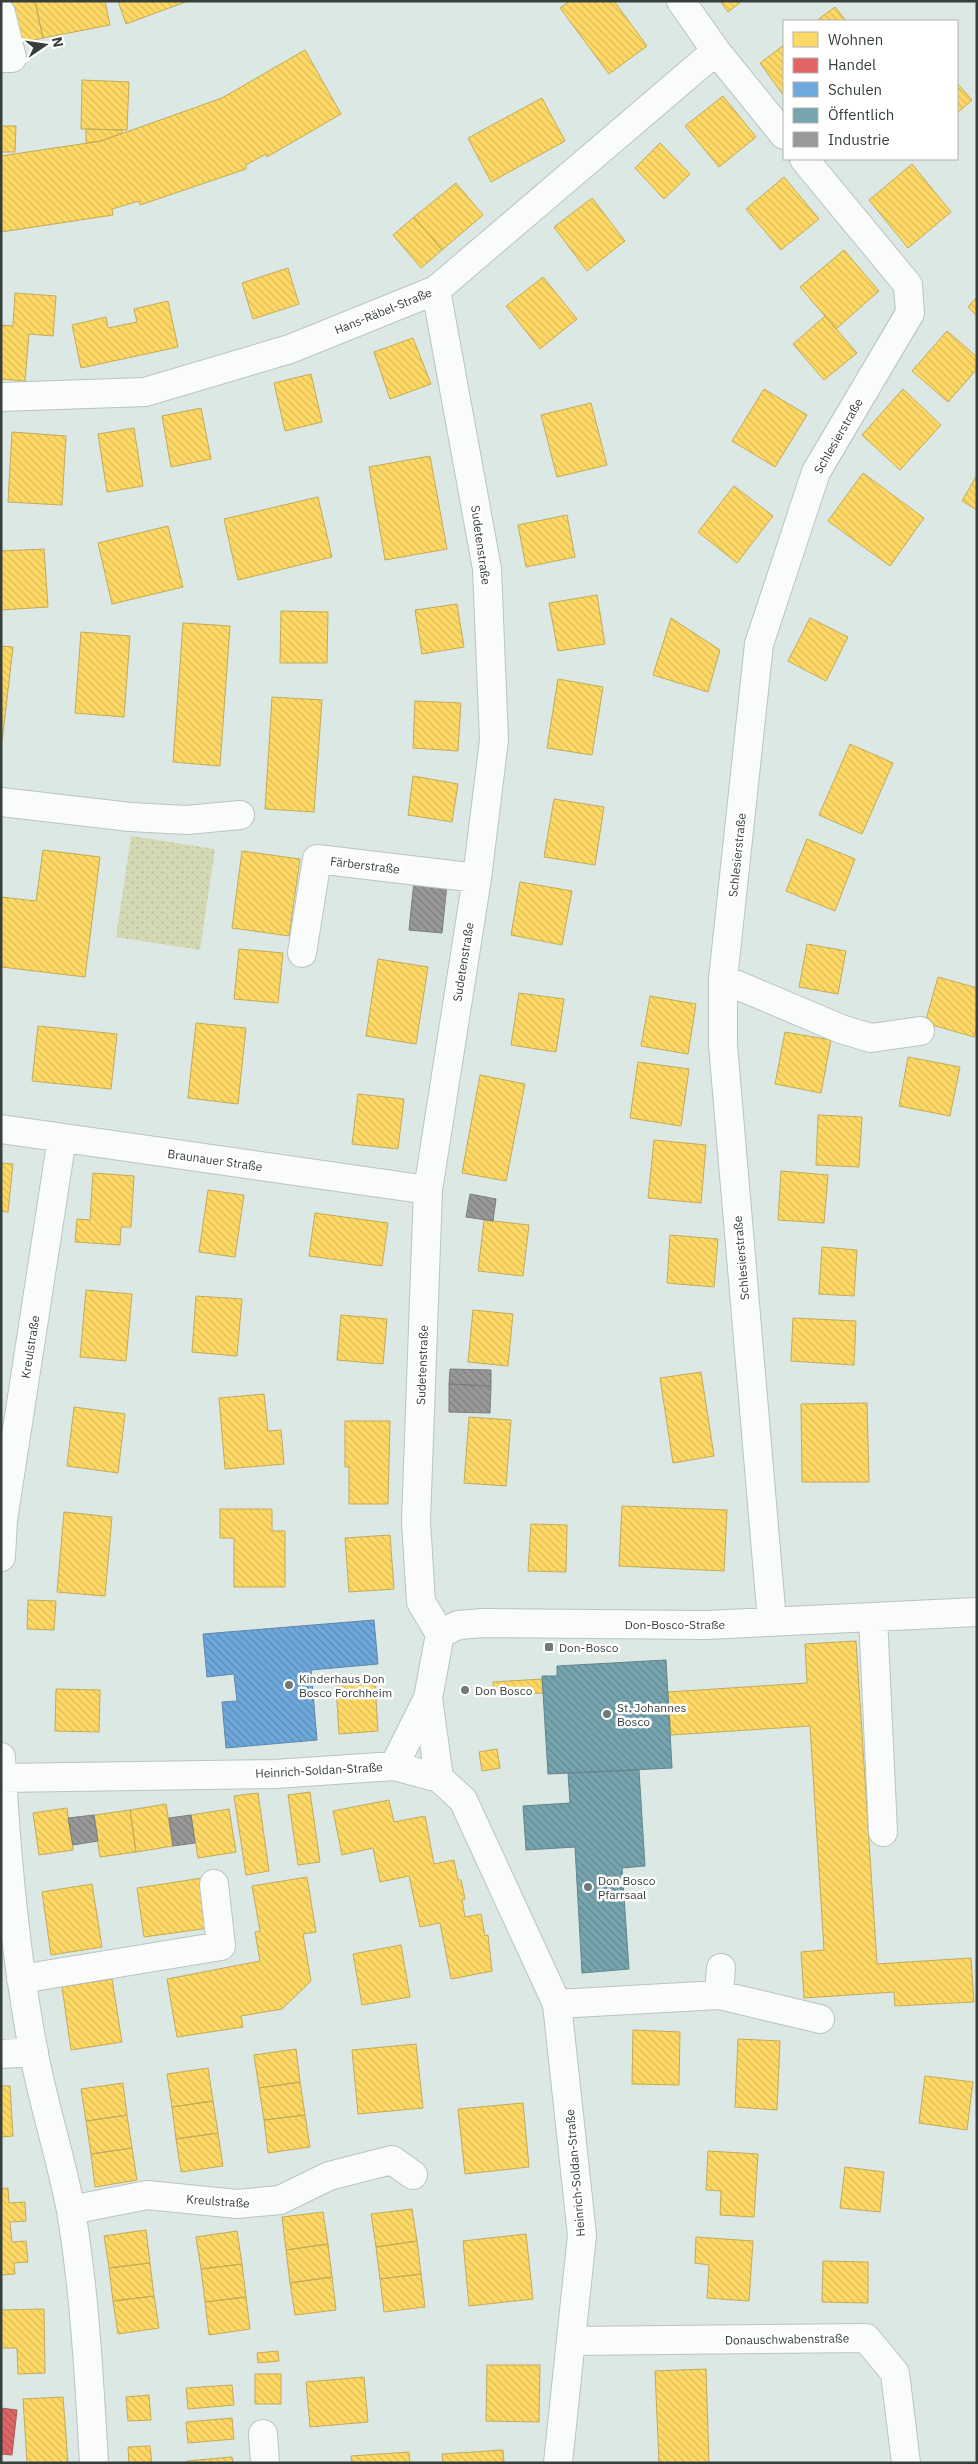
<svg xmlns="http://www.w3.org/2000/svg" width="978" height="2464" viewBox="0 0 978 2464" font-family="'IBM Plex Sans',sans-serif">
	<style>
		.park { fill: url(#park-dots) }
		.homes { fill: url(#homes-back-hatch); stroke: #c3ab59 }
		.shops { fill: url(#shops-back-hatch); stroke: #ad5a59 }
		.schools { fill: url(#schools-back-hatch); stroke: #5e88ac }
		.public { fill: url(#public-back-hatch); stroke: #63868c }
		.industry { fill: url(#industry-back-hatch); stroke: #7b7e7d }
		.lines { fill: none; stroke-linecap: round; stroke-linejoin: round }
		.minor-casing { stroke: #bac4c0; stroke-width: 30 }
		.minor { stroke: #fafcfb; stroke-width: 28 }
		.poi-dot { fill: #707a77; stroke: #fff; stroke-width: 2 }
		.labels { text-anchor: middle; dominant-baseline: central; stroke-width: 5; stroke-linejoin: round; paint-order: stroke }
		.street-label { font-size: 12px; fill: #363f3c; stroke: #fff }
		.poi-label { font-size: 12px; fill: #363f3c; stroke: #fff; text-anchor: start }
	</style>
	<defs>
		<pattern id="park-dots" width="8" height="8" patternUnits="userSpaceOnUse" patternTransform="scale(1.25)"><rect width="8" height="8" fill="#d4d9b4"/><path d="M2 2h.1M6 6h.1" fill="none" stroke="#b7bb9c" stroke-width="1.8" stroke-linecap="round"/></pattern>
		<pattern id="homes-back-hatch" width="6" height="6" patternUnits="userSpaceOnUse" patternTransform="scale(1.25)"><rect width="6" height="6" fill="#ffd966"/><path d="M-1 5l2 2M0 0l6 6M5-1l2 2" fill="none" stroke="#dbbb59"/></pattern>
		<pattern id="shops-back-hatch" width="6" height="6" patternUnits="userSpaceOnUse" patternTransform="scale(1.25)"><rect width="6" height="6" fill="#e06666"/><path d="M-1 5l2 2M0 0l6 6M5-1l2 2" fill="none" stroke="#b65555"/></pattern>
		<pattern id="schools-back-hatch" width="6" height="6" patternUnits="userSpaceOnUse" patternTransform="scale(1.25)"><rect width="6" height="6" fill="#6fa8dc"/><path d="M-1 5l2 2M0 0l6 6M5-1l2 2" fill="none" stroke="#5c8ab4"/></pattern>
		<pattern id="public-back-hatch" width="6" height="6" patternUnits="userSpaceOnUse" patternTransform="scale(1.25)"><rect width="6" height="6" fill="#76a5af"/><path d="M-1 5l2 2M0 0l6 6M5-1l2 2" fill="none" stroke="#628890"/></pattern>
		<pattern id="industry-back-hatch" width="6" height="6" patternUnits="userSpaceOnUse" patternTransform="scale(1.25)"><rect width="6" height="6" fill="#999"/><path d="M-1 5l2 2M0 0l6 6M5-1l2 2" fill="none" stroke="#7e7e7e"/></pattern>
	</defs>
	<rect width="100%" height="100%" fill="#dce8e4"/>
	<!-- park -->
	<path class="park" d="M131,836L215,849L200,950L116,937Z"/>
	<!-- homes -->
	<path class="homes" d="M8,1H35L43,38L17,44Z
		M35,1H105L110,25L43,38Z
		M118,1H188L126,24Z
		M570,1H614L647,46L609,74L560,8Z
		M720,1H742L728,12Z
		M835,7L846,21H816Z
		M784,45V96L760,63Z
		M305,50L341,114L267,157L266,154L246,165V169L140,205L139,201L112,209L113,215L1,232V156L101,141L222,98Z
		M82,80L129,82L127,130L81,129Z
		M957,83L972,100L957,113Z
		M723,96L756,137L719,167L685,126Z
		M542,98L565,141L491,182L468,138Z
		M1,126H16L15,152H1Z
		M86,129L122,130V133L101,141L86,143Z
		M660,143L690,174L664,199L635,168Z
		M912,164L951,212L908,248L869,200Z
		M784,177L819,219L781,250L746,209Z
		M456,183L483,215L442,250L414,217Z
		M592,198L625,241L587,271L554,227Z
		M414,217L442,250L421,268L393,235Z
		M844,250L879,291L836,329L800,287Z
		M288,268L299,304L253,319L242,283Z
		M543,277L577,319L540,349L506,306Z
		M15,293L56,296L53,336L29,334L25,381L1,379V325L13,326Z
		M977,297V316L968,307Z
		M168,301L178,347L81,368L72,325L106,317L108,328L137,322L134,309Z
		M825,316L857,353L824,380L793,344Z
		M947,331L977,357V369L948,402L912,371Z
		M413,338L431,384L390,399L374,352Z
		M311,374L322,422L285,431L274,383Z
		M764,389L807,415L775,467L732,441Z
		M903,389L941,425L900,470L862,435Z
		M591,403L607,465L557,477L541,415Z
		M201,408L211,459L171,467L162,416Z
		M134,428L143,486L107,492L98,434Z
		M12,432L66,436L62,505L8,502Z
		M430,456L447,549L385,560L369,467Z
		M863,473L924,518L890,566L828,521Z
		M977,475V510L962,501Z
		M734,486L773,516L737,563L698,532Z
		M318,497L332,557L238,580L224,519Z
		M567,515L575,557L526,567L518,525Z
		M168,526L183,587L112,604L98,543Z
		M44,549L48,607L1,610V551Z
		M597,595L605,644L558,651L549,603Z
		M457,604L464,647L422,654L415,610Z
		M281,611L328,612L327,663H280Z
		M671,618L720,650L708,692L653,675Z
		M810,618L848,637L826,681L788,661Z
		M183,623L230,626L220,766L173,762Z
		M81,632L130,636L124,717L75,713Z
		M1,646L13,647L2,742H1Z
		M558,679L603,687L592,755L547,748Z
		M272,697L322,700L314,812L265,809Z
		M415,701L461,703L458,751L413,748Z
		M850,744L893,763L862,834L819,815Z
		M413,776L458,784L452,822L408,815Z
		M554,799L604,807L595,865L544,857Z
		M807,839L855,859L835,911L786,891Z
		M43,850L100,857L85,977L1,967V897L36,901Z
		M242,851L300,859L289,936L232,928Z
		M520,882L572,891L562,945L511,935Z
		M807,944L846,951L838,994L799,987Z
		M239,949L283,953L278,1003L234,999Z
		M378,959L428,967L416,1044L366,1036Z
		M938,977L977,988V1026L974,1037L925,1023Z
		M519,993L564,999L556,1052L511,1045Z
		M650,996L696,1004L688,1054L641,1046Z
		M196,1023L246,1028L238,1104L188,1098Z
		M38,1026L117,1034L111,1089L32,1081Z
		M785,1032L831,1040L821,1093L775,1084Z
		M908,1057L960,1067L950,1116L899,1106Z
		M638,1062L689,1069L681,1126L630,1118Z
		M480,1075L525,1084L506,1181L462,1173Z
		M358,1094L404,1099L398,1149L352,1144Z
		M818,1115L862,1117L859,1167L816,1165Z
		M654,1140L706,1145L701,1203L648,1198Z
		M1,1163L13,1164L8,1212L1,1211Z
		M781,1171L828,1175L824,1223L778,1220Z
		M93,1173L134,1176L131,1227H121L120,1245L75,1242L77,1219L90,1220Z
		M208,1190L244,1195L235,1257L199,1252Z
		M315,1213L388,1223L382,1266L309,1256Z
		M484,1220L529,1225L523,1276L478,1271Z
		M670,1235L718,1239L714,1287L667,1283Z
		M822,1247L857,1250L854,1296L819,1294Z
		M86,1290L132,1294L126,1361L80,1357Z
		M196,1296L242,1299L237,1356L192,1352Z
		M473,1310L513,1314L508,1366L468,1362Z
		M341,1315L387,1319L383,1364L337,1360Z
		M793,1318L856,1321L854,1365L791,1361Z
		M701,1372L714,1456L673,1463L660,1378Z
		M264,1394L268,1431L281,1430L284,1464L225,1469L219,1398Z
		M867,1403L869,1482H802L801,1404Z
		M74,1407L125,1414L118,1473L67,1466Z
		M469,1417L511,1420L506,1486L464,1483Z
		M345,1421H390L388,1504H349V1467H345Z
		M622,1506L727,1510L724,1571L619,1566Z
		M220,1509H272V1531H285V1587H234V1538H220Z
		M64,1512L112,1517L105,1596L57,1592Z
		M531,1524L567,1525L566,1572L528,1571Z
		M390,1535L394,1589L349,1592L345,1538Z
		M28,1600L56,1601L54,1630L27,1629Z
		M856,1641L877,1964L971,1958L974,2002L895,2006L894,1992L804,1998L801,1952L824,1950L810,1726L671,1735L668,1692L807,1683L805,1644Z
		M542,1679L543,1693L494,1696L493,1682Z
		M375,1683L378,1731L339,1734L336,1686Z
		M56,1689L100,1690L99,1732L55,1731Z
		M497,1749L500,1768L482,1771L479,1752Z
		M310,1792L320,1862L298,1865L288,1795Z
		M258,1793L269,1871L246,1875L234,1796Z
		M389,1800L394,1822L425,1816L434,1864L454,1860L458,1880H461L463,1889L465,1899H462L465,1917L481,1914L485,1936L488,1935L492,1971L451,1979L440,1923L420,1927L409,1876L380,1882L373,1848L342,1855L333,1811Z
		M166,1804L173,1846L136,1852L130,1810Z
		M67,1808L73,1850L39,1855L33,1813Z
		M229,1809L236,1852L198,1858L191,1815Z
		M130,1810L136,1852L100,1857L94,1815Z
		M307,1877L316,1932L303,1934L311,1981L282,2009L241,2016L243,2027L177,2037L167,1979L260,1961L255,1932L260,1931L252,1886Z
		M202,1878L209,1928L144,1937L137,1888Z
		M92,1884L102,1947L51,1955L42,1892Z
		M401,1945L410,1997L362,2005L353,1954Z
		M112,1979L122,2042L71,2050L62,1987Z
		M633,2030L680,2032L679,2085L632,2084Z
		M738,2039L780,2041L777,2110L735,2107Z
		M416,2044L423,2108L358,2114L352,2050Z
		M296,2049L300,2082L259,2088L254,2055Z
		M208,2068L213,2101L172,2107L167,2074Z
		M925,2076L973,2082L967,2130L919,2123Z
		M300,2082L305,2115L264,2120L259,2088Z
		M123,2083L127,2115L86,2121L81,2089Z
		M1,2086H10L13,2136L1,2137Z
		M213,2101L218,2133L176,2139L172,2107Z
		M523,2103L529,2167L465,2174L458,2109Z
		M127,2115L132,2148L91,2154L86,2121Z
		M305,2115L310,2147L268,2153L264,2120Z
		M218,2133L223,2166L181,2172L176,2139Z
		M132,2148L137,2180L95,2187L91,2154Z
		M708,2151L758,2154L754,2217L720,2215L721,2191L706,2190Z
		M845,2167L884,2172L880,2212L840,2208Z
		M8,2188L9,2203L25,2202L26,2221L10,2222L12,2242L26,2241L28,2262L14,2263L15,2274L1,2275V2189Z
		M412,2209L417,2241L376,2247L371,2214Z
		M323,2212L328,2244L286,2250L282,2217Z
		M146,2230L150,2263L109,2268L104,2236Z
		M237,2231L242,2264L201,2269L196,2237Z
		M526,2234L533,2299L469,2306L463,2241Z
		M696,2237L753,2241L749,2301L707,2298L709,2265L695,2263Z
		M417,2241L421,2274L380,2279L376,2247Z
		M328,2244L332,2277L290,2283L286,2250Z
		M823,2261L868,2262V2303L822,2302Z
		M150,2263L154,2296L113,2301L109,2268Z
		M242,2264L246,2297L205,2302L201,2269Z
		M421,2274L425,2307L384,2312L380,2279Z
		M332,2277L336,2310L295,2315L290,2283Z
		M154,2296L159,2328L118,2334L113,2301Z
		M246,2297L250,2329L209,2335L205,2302Z
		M44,2309L45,2373L18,2374L17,2348H1V2310Z
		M278,2351L279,2361L258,2363L257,2353Z
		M487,2365H540L539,2422L486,2421Z
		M706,2369L709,2463H659L655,2371Z
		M255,2374H281V2404H255Z
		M364,2377L368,2422L310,2427L306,2382Z
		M232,2385L234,2405L188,2409L186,2388Z
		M149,2395L151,2420L128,2421L126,2397Z
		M63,2397L68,2463H27L23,2399Z
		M232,2418L234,2439L188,2443L186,2422Z
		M150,2446L152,2463H129L128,2447Z
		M503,2450L504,2463H443L442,2454Z
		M409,2452L410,2463H352L351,2456Z
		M232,2457L233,2463H187V2461Z"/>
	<!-- shops -->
	<path class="shops" d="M1,2408L17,2410L12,2455L1,2454Z"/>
	<!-- schools -->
	<path class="schools" d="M374,1620L378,1664L311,1670L317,1740L226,1748L222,1702L237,1701L234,1674L207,1677L203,1634Z"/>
	<!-- public -->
	<path class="public" d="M666,1660L672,1768L548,1774L542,1676H557V1666Z
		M639,1770L645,1866L622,1868L629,1969L582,1973L575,1847L526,1850L523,1806L570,1803L568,1773Z"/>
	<!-- industry -->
	<path class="industry" d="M414,881L447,884L442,933L409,930Z
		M470,1194L496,1199L493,1221L466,1217Z
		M450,1369L491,1370V1386L449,1384Z
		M449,1384L491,1386L490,1413L449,1412Z
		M94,1815L98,1841L73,1845L68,1818Z
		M191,1815L195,1843L173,1846L169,1818Z"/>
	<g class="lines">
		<defs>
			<path id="minor" d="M1,13L12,58H1
				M716,51L784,135
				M436,290L487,569L494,740L477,878L428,1190L416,1521L421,1602L440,1634
				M1,397L145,392L290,349L436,290L716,51L681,1
				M1,802L130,817L187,820L240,815
				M302,953L317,859L477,878
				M723,979L841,1029L871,1038L920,1031
				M1,1129L428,1190
				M1,1557L3,1520L62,1138
				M873,1617L883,1832
				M772,1621L723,1045V979L759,644L816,472L910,313L908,285L804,159
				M440,1634L458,1625L484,1623L706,1625L977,1612
				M428,1698L439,1778
				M1,1757C6,1855 15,1953 33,2049C43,2104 61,2157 71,2211C85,2295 89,2378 94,2463
				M394,1766L428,1698L440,1634
				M1,1778L275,1774L394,1766L439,1778L463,1800L557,2004L582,2235L558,2463
				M21,1979L221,1946L214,1884
				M719,1995L721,1968
				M557,2004L719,1995L820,2019
				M1,2054L34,2052
				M71,2210L147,2195L237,2204L280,2200L329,2176L392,2160L413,2175
				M572,2341L866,2338L895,2373L906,2463
				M263,2434L265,2463"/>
		</defs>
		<!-- minor casing -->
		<use href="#minor" class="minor-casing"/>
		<!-- minor -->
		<use href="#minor" class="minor"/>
	</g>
	<!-- markers -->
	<g class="poi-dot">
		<rect x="544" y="1642" width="10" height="10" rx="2.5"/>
		<circle cx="289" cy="1685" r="5"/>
		<circle cx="465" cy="1690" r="5"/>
		<circle cx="607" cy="1714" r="5"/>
		<circle cx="588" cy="1887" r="5"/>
	</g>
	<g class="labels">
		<!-- street labels -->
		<g class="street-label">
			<text transform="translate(383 311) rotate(-22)">Hans-Räbel-Straße</text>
			<text transform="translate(838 436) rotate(-60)">Schlesierstraße</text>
			<text transform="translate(481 545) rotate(82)">Sudetenstraße</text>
			<text transform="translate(737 855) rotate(-84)">Schlesierstraße</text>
			<text transform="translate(365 865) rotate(7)">Färberstraße</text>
			<text transform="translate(463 962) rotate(-81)">Sudetenstraße</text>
			<text transform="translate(215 1160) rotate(8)">Braunauer Straße</text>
			<text transform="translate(741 1258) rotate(-95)">Schlesierstraße</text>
			<text transform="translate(30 1347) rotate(-81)">Kreulstraße</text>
			<text transform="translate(422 1365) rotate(-88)">Sudetenstraße</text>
			<text x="675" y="1624">Don-Bosco-Straße</text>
			<text transform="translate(319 1770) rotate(-3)">Heinrich-Soldan-Straße</text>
			<text transform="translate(575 2173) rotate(-95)">Heinrich-Soldan-Straße</text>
			<text transform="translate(218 2201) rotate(4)">Kreulstraße</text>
			<text transform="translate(787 2339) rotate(-1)">Donauschwabenstraße</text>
		</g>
		<!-- poi labels -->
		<g class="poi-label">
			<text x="559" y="1647">Don-Bosco</text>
			<text x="299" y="1678">Kinderhaus Don<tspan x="299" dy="14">Bosco Forchheim</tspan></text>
			<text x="475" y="1690">Don Bosco</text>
			<text x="617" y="1707">St. Johannes<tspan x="617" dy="14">Bosco</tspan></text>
			<text x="598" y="1880">Don Bosco<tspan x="598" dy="14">Pfarrsaal</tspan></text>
		</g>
	</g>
	<!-- border -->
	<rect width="978" height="2464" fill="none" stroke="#363f3c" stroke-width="5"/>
	<!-- legend -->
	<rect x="783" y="20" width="175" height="140" fill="#ffffff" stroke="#afb2b1"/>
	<rect x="793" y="32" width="25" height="15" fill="#ffd966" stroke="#afb2b1"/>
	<text x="828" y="45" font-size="15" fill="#363f3c">Wohnen</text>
	<rect x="793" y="58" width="25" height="15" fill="#e06666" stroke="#afb2b1"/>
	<text x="828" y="70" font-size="15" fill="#363f3c">Handel</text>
	<rect x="793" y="82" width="25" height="15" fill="#6fa8dc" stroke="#afb2b1"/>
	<text x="828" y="95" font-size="15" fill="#363f3c">Schulen</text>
	<rect x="793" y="108" width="25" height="15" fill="#76a5af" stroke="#afb2b1"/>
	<text x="828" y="120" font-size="15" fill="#363f3c">Öffentlich</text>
	<rect x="793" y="132" width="25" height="15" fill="#999999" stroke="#afb2b1"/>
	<text x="828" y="145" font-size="15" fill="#363f3c">Industrie</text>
	<!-- north arrow -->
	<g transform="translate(45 45) rotate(77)" stroke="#ffffff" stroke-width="4" paint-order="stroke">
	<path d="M0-4L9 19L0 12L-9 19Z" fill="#363f3c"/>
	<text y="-8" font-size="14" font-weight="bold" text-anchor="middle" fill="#363f3c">N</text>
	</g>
</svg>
